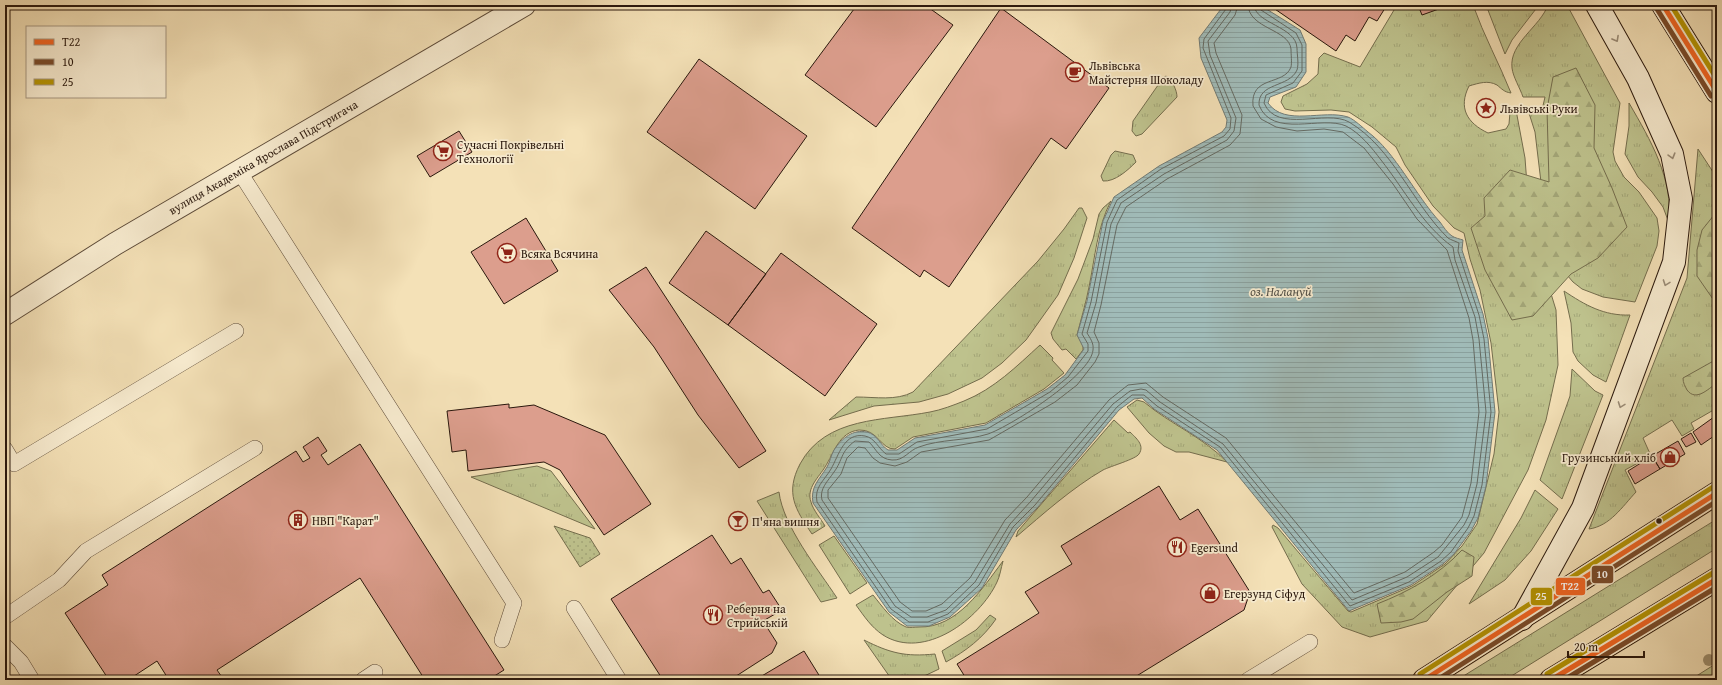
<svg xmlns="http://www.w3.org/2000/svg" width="1722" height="685" viewBox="0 0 1722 685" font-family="'Gentium Book Plus',serif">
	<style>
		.grass { fill: url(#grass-tufts); stroke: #746d4d }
		.forest { fill: url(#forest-firs); stroke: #746d4d }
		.park { fill: url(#park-dots); stroke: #746d4d }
		.water { fill: url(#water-rules); stroke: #717a74 }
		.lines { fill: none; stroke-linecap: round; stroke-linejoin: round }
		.shore { stroke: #656a62; stroke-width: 1 }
		.building { fill: #dc9e8d; stroke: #2a180d }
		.service-casing { stroke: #5c4a38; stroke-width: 16 }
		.minor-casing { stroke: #5c4a38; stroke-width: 24 }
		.secondary-casing { stroke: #2a180d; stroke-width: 24 }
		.primary-casing { stroke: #2a180d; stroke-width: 24 }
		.service { stroke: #f8ecd0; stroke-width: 15 }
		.minor { stroke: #f8ecd0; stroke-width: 22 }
		.secondary { stroke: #f8ecd0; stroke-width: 22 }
		.primary { stroke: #eac07c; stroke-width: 22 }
		.bus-1-casing { stroke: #f8ecd0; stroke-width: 8 }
		.bus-2-casing { stroke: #f8ecd0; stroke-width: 8 }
		.bus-3-casing { stroke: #f8ecd0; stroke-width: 8 }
		.bus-1 { stroke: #f26522; stroke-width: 5 }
		.bus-2 { stroke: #7a4b2a; stroke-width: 5 }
		.bus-3 { stroke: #b59403; stroke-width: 5 }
		.tree { fill: #9d8e6e }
		.oneway { stroke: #9b8d78 }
		.bus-dot { fill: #2a180d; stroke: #f8ecd0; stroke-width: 1.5 }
		.labels { text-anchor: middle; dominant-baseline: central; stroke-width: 3.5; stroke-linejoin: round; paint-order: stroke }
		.poi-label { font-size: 12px; fill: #2a180d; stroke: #f8ecd0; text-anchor: start }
		.street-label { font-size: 12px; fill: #2a180d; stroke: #f8ecd0 }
		.water-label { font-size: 13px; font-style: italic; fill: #535149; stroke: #f8ecd0 }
		.line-badge { stroke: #f8ecd0; stroke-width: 1.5 }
		.badge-label { font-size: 11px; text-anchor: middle; font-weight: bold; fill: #fff }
	</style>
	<defs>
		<pattern id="grass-tufts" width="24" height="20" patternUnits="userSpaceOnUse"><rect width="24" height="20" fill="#bec28d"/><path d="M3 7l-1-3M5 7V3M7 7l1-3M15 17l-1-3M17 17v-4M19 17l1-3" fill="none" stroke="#a3a678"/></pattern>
		<pattern id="forest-firs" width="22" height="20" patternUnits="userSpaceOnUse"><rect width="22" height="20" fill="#bec28d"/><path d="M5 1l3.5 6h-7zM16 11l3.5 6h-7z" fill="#a3a678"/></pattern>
		<pattern id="park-dots" width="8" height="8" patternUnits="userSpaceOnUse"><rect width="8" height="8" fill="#bec28d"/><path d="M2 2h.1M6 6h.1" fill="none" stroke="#a3a678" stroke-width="1.8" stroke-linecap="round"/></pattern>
		<pattern id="water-rules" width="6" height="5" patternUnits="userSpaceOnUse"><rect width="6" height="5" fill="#a0bbb8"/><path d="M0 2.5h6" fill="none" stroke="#8aa09d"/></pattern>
	</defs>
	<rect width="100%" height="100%" fill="#f4e1b7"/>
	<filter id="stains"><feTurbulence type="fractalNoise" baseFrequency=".005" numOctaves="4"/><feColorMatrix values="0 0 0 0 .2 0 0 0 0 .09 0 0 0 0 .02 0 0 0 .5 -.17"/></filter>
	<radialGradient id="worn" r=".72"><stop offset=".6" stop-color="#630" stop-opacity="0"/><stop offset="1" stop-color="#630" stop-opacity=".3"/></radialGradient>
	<!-- grass -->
	<path class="grass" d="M1397,5H1473C1484,36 1499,63 1511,93C1504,92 1502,89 1497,85C1488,80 1479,83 1469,86C1458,108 1467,123 1488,133L1506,129L1509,124L1510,112L1516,110L1525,158L1530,225L1556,310L1558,365L1546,420L1528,470L1484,553L1427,621L1370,637L1342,627L1302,584L1272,527L1273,525L1278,528L1348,611L1351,612L1412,586L1445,564L1462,546L1477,524L1494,454L1499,412L1491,343L1480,290L1470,259L1464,233L1454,228L1433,206L1405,165L1396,147L1372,127L1349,112L1331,110L1295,111L1285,109L1281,102L1283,96L1307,84L1318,74L1319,58L1324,53L1360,67Z
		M1486,5H1539L1512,40L1505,54Z
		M1548,5H1567L1620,103L1613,152L1615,161L1624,177L1639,192L1657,218L1659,231L1657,246L1635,302L1603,297L1582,289L1573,282L1555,261L1543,199L1535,132L1528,110H1542L1545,97H1523C1520,88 1513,77 1512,68C1509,43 1540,27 1548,5Z
		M1166,76C1172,80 1177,90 1177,97L1142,134L1136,136L1132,131L1133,121L1163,78Z
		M1629,103C1651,141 1673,178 1669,223L1663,207L1652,192L1638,177L1625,154L1629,126Z
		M1698,149L1717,178V408L1691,423L1694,429L1682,436L1672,420L1643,438L1651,456L1625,470L1636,492C1622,507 1610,526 1589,529L1687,278Z
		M1115,151L1133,155L1136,162C1128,170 1115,182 1103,181L1101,176L1111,155Z
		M1111,201C1097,227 1095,258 1089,287C1086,303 1081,319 1077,335L1083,345V350L1076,359L1066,349L1062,350L1053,339L1051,333L1078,279L1093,239L1099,214L1103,208Z
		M1079,208H1082L1087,218L1074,258L1058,295L1026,340L1002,363L982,378L948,394L919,402L874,406L829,420L856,397C876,397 896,401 913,392L1038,261L1064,229Z
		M1564,291C1585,305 1604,316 1630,315L1606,382L1593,375L1578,361L1573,352L1571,323Z
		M1040,345L1053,358L1052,360L1064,373L1044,389L986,423L913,437L895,449C881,450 878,429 859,430C839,432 834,453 825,467C819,477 806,488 811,502C813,510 821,519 825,526L812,534C795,509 785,493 800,464C826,416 884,421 930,412C941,410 954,405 964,401C994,389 1017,366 1040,345Z
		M1572,369L1595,391L1603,395L1562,499L1540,480L1570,396Z
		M1137,400L1144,402C1170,424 1203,437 1227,462L1189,452H1176L1164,446L1149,433L1127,407Z
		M1114,420L1128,433L1130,432C1136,438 1145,445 1139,454C1136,459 1111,466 1103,470C1072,488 1043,514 1016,537L1018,531Z
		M537,466L551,471L595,529L471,477Z
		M1535,490L1558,509L1531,551L1505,580L1469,604L1521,518Z
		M779,492C783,526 818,569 837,598L821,602L757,501Z
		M1717,519V548L1505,680H1457Z
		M834,536L867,583L850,594L819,545Z
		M1003,561C1001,568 1000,576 997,582C980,619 924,661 883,635C871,627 864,616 856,605L873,595C882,606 892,621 906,627C910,628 915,627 919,627C957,628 982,589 1003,561Z
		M990,615L996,619C983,638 966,651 946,662L942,651L976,630Z
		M864,640C890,653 905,657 935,654L939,669L916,680H892Z
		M1717,663V680H1690Z"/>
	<!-- forest -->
	<path class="forest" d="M1576,68L1595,105L1594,148L1612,188L1627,227L1598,258L1571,274L1533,316L1512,320L1485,270L1471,228L1485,216L1484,198L1510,170L1549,182L1547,109L1553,77Z
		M1714,215H1717V305L1697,276V250L1702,230Z
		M1717,359V383C1708,389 1696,402 1687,390C1685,386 1683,383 1683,378Z
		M1462,550L1474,557L1472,576L1447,592L1413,619L1401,622L1381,623L1377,604C1408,592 1439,575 1462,550Z"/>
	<!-- park -->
	<path class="park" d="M554,526L590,538L600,554L580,567Z"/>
	<!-- water -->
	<path class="water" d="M1224,5H1260L1300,30L1306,44V72L1296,87L1270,97L1268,103C1285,127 1323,109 1348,117C1355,120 1362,127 1368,132C1395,152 1416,196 1440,222C1443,226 1447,233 1452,236C1455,238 1460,239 1463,240L1462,250L1483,314L1488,338L1495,412L1486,486L1478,518L1471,531L1454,554L1443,564L1411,585L1349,611L1217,450L1154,409L1142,398L1134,399L1119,410L1038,507L1016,530L982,588L950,617L929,626H907L889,612L813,503C810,487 819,480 827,467C830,462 831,455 834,450C842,438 853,429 867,432C878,435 880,445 888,450H897L915,438L985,425L1047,389L1065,375L1084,349L1077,335L1087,301L1103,221L1114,197L1159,166L1222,132L1226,127L1227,120L1201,58L1199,38Z"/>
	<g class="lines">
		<!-- shore -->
		<path class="shore" d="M1227,5L1226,9L1204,39L1203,48L1231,118L1230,129L1224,136L1161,169L1117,200L1107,222L1091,302L1082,334L1088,344V351L1068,377L1050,392L987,429L917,442L899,454H886C878,448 875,438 865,436C844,432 839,455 831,469C824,481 814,487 817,502L891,609L909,622H928L948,614L979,585L1013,527L1035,505L1117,407L1132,395H1144L1157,406L1220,447L1350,606L1409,582L1441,561L1451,552L1468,528L1474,516L1482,485L1491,412L1484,339L1479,315L1458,251L1459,243C1455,241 1451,240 1448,238C1412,203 1393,148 1349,122C1326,109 1277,134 1264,103L1266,95L1293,83L1302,71V45L1296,33L1261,10L1259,5
			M1232,5L1230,12L1208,41L1210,55L1236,118L1234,131L1227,140L1164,174L1121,203L1111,224L1096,303L1087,333C1090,338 1094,343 1093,350C1091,375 1011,426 988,434C966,441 940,439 919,447C909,450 904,461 892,460C879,459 877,450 869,442L855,441C840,452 843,460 834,472C828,481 819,489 822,500L895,606L911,617H927L946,610L975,582L1010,524L1031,501L1113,404L1130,391L1141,389L1146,390L1160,402L1223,444L1352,600L1407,577L1438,557L1464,525L1469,515L1477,484L1486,412L1479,339L1475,317L1455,260L1453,247C1423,226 1404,189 1381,160C1372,148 1360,133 1346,126C1322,115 1272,139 1259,105C1258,82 1289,88 1297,70C1299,64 1297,54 1297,48C1296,26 1255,24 1254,5
			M1238,5L1235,15L1214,43L1216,53L1242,115L1240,134L1230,145L1167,179L1126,207L1117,225L1101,305L1094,332L1099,343V354L1095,362L1077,385L1055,402L989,440L921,452L907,462L895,466L880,463L873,458L865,448L858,447L847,458L841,474L828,490V498L900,602L912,611H926L942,604L970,578L1005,520L1027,497L1109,400L1128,385L1146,383L1163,397L1226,438L1354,593L1405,572L1434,552L1442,545L1462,517L1471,483L1479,412L1473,340L1469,318L1447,250L1417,219L1393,184L1364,148L1343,132L1324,129L1297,131L1276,127L1261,119L1253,106C1250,75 1284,86 1291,67C1292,63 1291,54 1291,49C1289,29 1249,29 1248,5"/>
	</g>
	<!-- building -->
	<path class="building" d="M857,5H925L953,25L876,127L805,75Z
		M1269,5H1387L1377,21L1369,17L1355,41L1346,35L1336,51Z
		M1418,5H1450L1422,15Z
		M1001,8L1109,88L1066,149L1051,138L949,287L924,270L920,277L852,228Z
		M699,59L807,136L755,209L647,132Z
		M459,131L472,152L430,177L417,156Z
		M526,218L558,271L504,304L471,252Z
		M706,231L766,274L728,325L669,283Z
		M781,253L877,324L825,396L728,325Z
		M646,267L766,451L739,468L698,415L654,347L609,290Z
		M509,404V408L534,405L605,435L651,504L604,535L560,470L544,462L468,471L466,450L452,452L447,411Z
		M1714,417L1717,422V434L1701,445L1693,432Z
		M1691,433L1696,442L1686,447L1681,439Z
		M318,437L327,451L321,455L328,465L360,444L504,670L488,680H425L360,578L217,670L224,680H169L157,661L128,680H109L65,613L108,585L102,575L296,451L303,462L310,458L303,447Z
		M1678,441L1685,454L1660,469L1652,456Z
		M1652,456L1660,469L1635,484L1628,471Z
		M1159,486L1180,520L1198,509L1250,592L1244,610L1130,680H967L957,664L1039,613L1025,592L1072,564L1061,546Z
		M712,535L731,564L741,558L763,593L769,590L782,610L763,621L777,643L772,653L730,680H663L611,599Z
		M804,651L822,680H755Z"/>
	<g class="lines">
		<defs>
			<path id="service" d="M239,171L514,603L502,640
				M5,449L14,464L236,331
				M574,608L619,680
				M5,617L59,580L86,551L255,448
				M5,646L21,662L32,680
				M363,680L375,672
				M1248,680L1310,642"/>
			<path id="minor" d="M5,314L115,244L524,5"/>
			<path id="secondary" d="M1663,5L1717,92
				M1522,619L1583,508L1674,262L1681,199L1672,154L1638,78L1597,5"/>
			<path id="primary" d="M1424,680L1717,493
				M1551,680L1717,579"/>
		</defs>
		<!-- service casing -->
		<use href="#service" class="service-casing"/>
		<!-- minor casing -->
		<use href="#minor" class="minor-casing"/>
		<!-- secondary casing -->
		<use href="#secondary" class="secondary-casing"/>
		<!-- primary casing -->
		<use href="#primary" class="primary-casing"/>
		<!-- service -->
		<use href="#service" class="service"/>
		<!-- minor -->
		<use href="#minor" class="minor"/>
		<!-- secondary -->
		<use href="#secondary" class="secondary"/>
		<!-- primary -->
		<use href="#primary" class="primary"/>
		<defs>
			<path id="bus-1" d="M1663,5L1717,92
				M1424,680L1717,493
				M1551,680L1717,579"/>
			<path id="bus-2" d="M1657,9L1711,96
				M1437,680L1717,501
				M1564,680L1717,587"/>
			<path id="bus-3" d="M1671,5L1717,79
				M1420,674L1713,487
				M1547,674L1713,573"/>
		</defs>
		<!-- bus-1 casing -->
		<use href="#bus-1" class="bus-1-casing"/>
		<!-- bus-2 casing -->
		<use href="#bus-2" class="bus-2-casing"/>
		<!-- bus-3 casing -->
		<use href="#bus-3" class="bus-3-casing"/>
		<!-- bus-1 -->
		<use href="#bus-1" class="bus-1"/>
		<!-- bus-2 -->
		<use href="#bus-2" class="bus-2"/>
		<!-- bus-3 -->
		<use href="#bus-3" class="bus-3"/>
	</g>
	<!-- trees -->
	<circle class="tree" cx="1709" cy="660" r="6"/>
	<!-- one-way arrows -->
	<defs><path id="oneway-chevron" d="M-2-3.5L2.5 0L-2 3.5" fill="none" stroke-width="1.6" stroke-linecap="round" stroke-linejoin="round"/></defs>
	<g class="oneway">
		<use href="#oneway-chevron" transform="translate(1616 39) rotate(61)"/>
		<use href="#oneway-chevron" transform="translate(1672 156) rotate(74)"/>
		<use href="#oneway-chevron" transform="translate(1666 283) rotate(110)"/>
		<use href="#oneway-chevron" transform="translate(1621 405) rotate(110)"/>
	</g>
	<!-- icons -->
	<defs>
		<symbol id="cafe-ring" viewBox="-11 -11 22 22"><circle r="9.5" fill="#f8ecd0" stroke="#8f2418" stroke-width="1.5"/><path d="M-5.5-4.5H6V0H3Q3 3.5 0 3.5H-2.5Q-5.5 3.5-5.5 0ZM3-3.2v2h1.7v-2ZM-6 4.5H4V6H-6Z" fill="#8f2418"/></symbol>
		<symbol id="sight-ring" viewBox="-11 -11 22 22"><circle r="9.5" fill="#f8ecd0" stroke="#8f2418" stroke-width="1.5"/><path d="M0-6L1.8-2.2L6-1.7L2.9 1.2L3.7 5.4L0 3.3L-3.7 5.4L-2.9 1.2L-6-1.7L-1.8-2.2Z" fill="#8f2418"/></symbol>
		<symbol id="supermarket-ring" viewBox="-11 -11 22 22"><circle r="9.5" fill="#f8ecd0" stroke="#8f2418" stroke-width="1.5"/><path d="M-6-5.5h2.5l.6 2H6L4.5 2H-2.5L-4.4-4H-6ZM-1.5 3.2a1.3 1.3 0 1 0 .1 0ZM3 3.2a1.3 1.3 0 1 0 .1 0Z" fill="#8f2418"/></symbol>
		<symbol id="shop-ring" viewBox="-11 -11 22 22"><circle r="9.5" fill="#f8ecd0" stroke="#8f2418" stroke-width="1.5"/><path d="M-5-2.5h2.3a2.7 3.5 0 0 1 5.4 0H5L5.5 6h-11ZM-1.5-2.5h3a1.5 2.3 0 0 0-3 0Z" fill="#8f2418"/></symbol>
		<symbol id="building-ring" viewBox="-11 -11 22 22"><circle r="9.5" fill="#f8ecd0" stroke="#8f2418" stroke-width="1.5"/><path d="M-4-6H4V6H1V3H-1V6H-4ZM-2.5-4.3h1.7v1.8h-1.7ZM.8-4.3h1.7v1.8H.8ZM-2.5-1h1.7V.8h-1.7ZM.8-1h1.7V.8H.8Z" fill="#8f2418"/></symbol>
		<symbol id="bar-ring" viewBox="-11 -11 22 22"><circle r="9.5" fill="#f8ecd0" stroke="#8f2418" stroke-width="1.5"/><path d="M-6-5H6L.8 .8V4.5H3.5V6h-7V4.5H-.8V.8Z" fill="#8f2418"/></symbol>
		<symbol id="restaurant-ring" viewBox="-11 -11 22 22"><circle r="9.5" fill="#f8ecd0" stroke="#8f2418" stroke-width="1.5"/><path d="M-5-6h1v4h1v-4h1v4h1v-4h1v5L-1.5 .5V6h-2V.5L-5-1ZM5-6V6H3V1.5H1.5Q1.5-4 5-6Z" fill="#8f2418"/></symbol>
	</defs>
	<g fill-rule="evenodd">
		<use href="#cafe-ring" x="1064" y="61" width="22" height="22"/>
		<use href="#sight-ring" x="1475" y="97" width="22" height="22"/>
		<use href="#supermarket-ring" x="432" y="140" width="22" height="22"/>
		<use href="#supermarket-ring" x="496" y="242" width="22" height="22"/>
		<use href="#shop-ring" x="1659" y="446" width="22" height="22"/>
		<use href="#building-ring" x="287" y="509" width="22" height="22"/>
		<use href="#bar-ring" x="727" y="510" width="22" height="22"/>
		<use href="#restaurant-ring" x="1166" y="536" width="22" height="22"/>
		<use href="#shop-ring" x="1199" y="582" width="22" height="22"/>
		<use href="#restaurant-ring" x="702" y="604" width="22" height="22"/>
	</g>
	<!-- markers -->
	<circle class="bus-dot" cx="1659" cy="521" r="3.5"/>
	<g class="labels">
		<!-- poi labels -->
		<g class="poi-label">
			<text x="1089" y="65">Львівська<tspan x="1089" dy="14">Майстерня Шоколаду</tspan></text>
			<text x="1500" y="108">Львівські Руки</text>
			<text x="457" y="144">Сучасні Покрівельні<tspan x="457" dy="14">Технології</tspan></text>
			<text x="521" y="253">Всяка Всячина</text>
			<text x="1656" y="457" text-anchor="end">Грузинський хліб</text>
			<text x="312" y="520">НВП "Карат"</text>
			<text x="752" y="521">П'яна вишня</text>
			<text x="1191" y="547">Egersund</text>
			<text x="1224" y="593">Егерзунд Сіфуд</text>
			<text x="727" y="608">Реберня на<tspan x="727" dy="14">Стрийській</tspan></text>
		</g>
		<!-- street labels -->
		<g class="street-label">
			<text transform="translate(263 157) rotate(-30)">вулиця Академіка Ярослава Підстригача</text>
		</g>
		<!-- water labels -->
		<g class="water-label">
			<text x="1281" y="291">оз. Налануй</text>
		</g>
	</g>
	<g class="line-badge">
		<rect x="1591" y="565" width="23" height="19" rx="4" fill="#7a4b2a"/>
		<rect x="1555" y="577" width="31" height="19" rx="4" fill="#f26522"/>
		<rect x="1530" y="587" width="23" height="19" rx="4" fill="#b59403"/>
	</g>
	<g class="badge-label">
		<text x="1602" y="578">10</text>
		<text x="1570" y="590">Т22</text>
		<text x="1541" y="600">25</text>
	</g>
	<!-- margin -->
	<rect width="1722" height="685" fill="none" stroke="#f4e1b7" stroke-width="20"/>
	<rect x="6" y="6" width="1710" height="673" fill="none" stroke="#2a180d" stroke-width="2"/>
	<rect x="10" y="10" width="1702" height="665" fill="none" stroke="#2a180d"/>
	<!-- legend -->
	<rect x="26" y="26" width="140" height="72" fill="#f8ecd0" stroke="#a69782"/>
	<rect x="34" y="39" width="20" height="6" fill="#f26522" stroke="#a69782"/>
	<text x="62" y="46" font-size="12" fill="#2a180d">Т22</text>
	<rect x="34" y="59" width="20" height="6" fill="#7a4b2a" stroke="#a69782"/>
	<text x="62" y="66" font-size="12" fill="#2a180d">10</text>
	<rect x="34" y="79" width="20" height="6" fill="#b59403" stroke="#a69782"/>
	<text x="62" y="86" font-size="12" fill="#2a180d">25</text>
	<!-- scale -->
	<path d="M1568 651v6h76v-6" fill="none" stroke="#2a180d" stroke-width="2"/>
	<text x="1574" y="651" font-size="12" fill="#2a180d" stroke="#f8ecd0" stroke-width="3" paint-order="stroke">20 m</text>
	<rect width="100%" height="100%" filter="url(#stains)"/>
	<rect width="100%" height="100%" fill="url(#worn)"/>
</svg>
